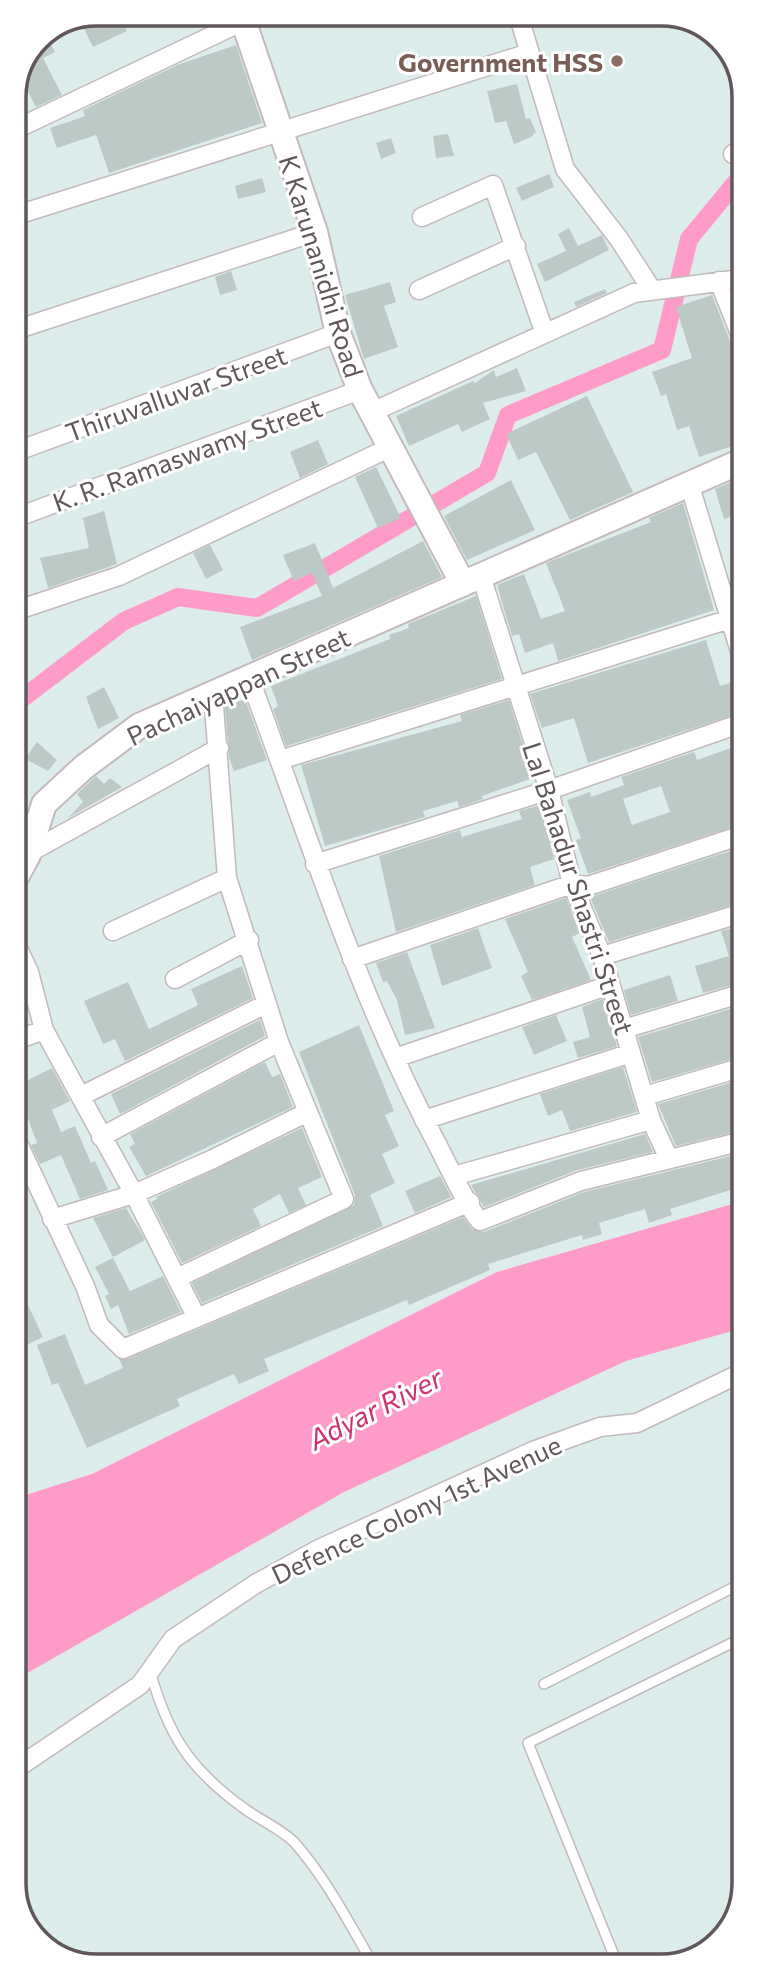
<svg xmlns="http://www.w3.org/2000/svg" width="758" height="1980" viewBox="0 0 758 1980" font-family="Commissioner,sans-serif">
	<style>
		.water { fill: #ff9bc9 }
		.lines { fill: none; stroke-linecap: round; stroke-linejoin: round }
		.canal { stroke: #ff9bc9; stroke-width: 18 }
		.building { fill: #bdc9c7; fill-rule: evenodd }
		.lane-casing { stroke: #c2b9bb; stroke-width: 12 }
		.street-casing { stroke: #c2b9bb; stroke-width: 21 }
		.secondary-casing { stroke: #c4b9bc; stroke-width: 28 }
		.lane { stroke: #fff; stroke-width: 9 }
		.street { stroke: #fff; stroke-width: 18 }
		.secondary { stroke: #fff; stroke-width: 24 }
		.education-dot { fill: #8d6e63; stroke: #fff; stroke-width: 2.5 }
		.labels { text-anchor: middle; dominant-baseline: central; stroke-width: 6; stroke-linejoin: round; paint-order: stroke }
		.education-label { font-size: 26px; font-weight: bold; fill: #785e54; stroke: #fff; text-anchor: end }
		.street-label { font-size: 26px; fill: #61575a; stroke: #fff }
		.water-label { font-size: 28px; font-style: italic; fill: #ce326d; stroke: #fff }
		.rim { fill: none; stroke: #61575a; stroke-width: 3.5 }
	</style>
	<rect width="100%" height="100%" fill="#ddedeb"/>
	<!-- water -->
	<path class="water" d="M743,1201V1328L626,1361L344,1492L17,1679L16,1498L92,1474L497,1272Z"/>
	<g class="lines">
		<!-- canal -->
		<path class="canal" d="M15,704L124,621L178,597L257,608L487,473L508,415L662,350L689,239L741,176"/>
	</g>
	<!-- building -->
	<path class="building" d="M97,14H119L127,31L93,47L80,21Z
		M46,35L55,52L43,58L62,95L36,107L21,78L39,38Z
		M236,45L262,123L109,173L96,135L57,148L50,128L85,116L83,110L177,65Z
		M517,84L526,119L530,118L536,132L531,137L514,144L506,121L495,123L487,91Z
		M448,134L454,156L436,158L433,136Z
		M391,138L396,153L381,159L376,143Z
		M549,174L554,187L522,201L516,188Z
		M262,178L266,192L238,199L235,186Z
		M569,228L578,246L602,235L609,250L545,282L537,264L566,251L558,234Z
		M231,271L237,290L220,295L215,277Z
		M390,282L396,302L384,306L398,347L364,359L345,295Z
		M605,289L607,293L576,307L574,302Z
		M712,295L742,372V443L699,457L689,426L677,430L666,394L661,396L652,372L692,358L676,307Z
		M517,368L526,391L483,403L490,419L462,432L458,424L409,446L396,416L473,381L475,383L494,370L496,377Z
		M587,396L633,492L570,520L536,452L518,460L506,434Z
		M318,440L328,464L300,478L290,452Z
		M376,467L401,518L378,528L355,477Z
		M742,477V513L724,519L715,489Z
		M511,480L535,530L467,560L444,516Z
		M683,503L714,610L558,661L553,643L525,653L519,634L512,636L497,585L524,574L541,619L565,611L546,563L651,522L649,518Z
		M104,511L117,564L48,588L40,558L89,548L83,518Z
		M423,541L442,577L252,660L240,627L322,596L312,573L294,581L283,555L315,543L333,588Z
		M210,545L223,570L206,579L193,553Z
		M476,596L502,679L286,746L273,709L278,706L271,686L390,639L389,635L409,628L408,624Z
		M706,640L720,686L742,679V712L588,763L574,718L542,728L540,723L530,694Z
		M104,687L119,718L98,729L86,697Z
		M245,699L267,760L234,771L229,758L225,707Z
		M509,700L533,778L482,796L483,799L459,807L457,801L423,811L425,817L325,846L301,765L462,721L460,715Z
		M37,742L57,760L48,771L25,759Z
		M731,748L736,760L742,758V824L588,874L576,840L581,838L567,800L590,792L591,797L624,785L621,777L694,752L697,760ZM661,786L670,812L632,825L623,799Z
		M96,776L104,784L110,778L122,787L68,818L83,802L77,794Z
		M541,805L554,859L530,867L535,885L396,932L379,856L460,830L462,837L522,819L519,811Z
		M742,847V902L609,942L590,897Z
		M566,898L580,933L572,937L591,980L532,1000L521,976L528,972L505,919Z
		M742,925L743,982L703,993L695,966L729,956L721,931Z
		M478,928L492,968L442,986L430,945Z
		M407,952L435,1028L405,1035L397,1000L387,981L383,982L376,963Z
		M242,966L253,998L125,1061L115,1039L103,1044L84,1001L128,982L149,1029L198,1005L191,989Z
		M670,975L678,1001L631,1015L624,990Z
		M603,999L617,1046L578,1058L573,1042L590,1037L582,1007Z
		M743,1005V1056L652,1082L638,1037Z
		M556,1015L567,1041L534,1055L522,1027Z
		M260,1020L265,1036L120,1114L111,1094Z
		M359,1025L394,1111L385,1115L399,1146L382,1154L395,1183L370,1195L383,1226L202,1303L192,1283L354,1205L355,1195L299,1052Z
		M265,1062L272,1077L280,1074L293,1107L146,1176L129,1147L135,1144L130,1134Z
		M623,1067L637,1112L570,1131L562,1110L548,1116L540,1094Z
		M52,1068L70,1101L52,1110L61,1132L75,1126L91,1163L95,1161L108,1190L80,1199L61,1155L40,1164L31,1145L37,1143L16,1086Z
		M743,1079V1102L735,1104L743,1130L676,1146L658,1104Z
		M302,1128L322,1177L298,1188L306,1205L289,1213L280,1194L253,1209L261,1226L182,1263L151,1202L157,1199L156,1197Z
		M645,1134L653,1152L577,1170L484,1207L471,1185Z
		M743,1153V1186L670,1209L672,1215L649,1223L645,1209L599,1223L602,1234L583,1240L582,1235L488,1264L490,1270L409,1305L407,1300L264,1359L269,1371L239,1384L234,1374L177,1399L180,1406L87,1448L58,1383L52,1385L37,1345L65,1334L85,1385L123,1368L119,1359H127L463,1217L472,1229L484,1232L584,1192Z
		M16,1166L27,1190L16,1195Z
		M440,1176L451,1197L415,1213L405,1191Z
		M126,1208L145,1240L113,1257L93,1218Z
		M113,1258L130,1291L163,1276L181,1312L129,1334L118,1305L111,1309L105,1296L109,1294L95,1267Z
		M16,1280L43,1337L16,1350Z"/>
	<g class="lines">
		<defs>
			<path id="lane" d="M150,1671C168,1735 190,1770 245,1809C260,1820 281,1829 294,1842C326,1878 349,1923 373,1964
				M544,1684L744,1582
				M617,1963L528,1743L744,1637"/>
			<path id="street" d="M518,14L565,169L619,239L652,290
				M14,130L258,14
				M733,154L741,155
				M14,216L529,53
				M422,217L493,185L544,331
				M719,281L741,336
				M419,290L516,246
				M15,330L315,232
				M370,413L634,293L741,279
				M15,452L338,333
				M689,483L742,658
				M15,518L360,390
				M481,576L549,790L572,884L602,956L651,1120L669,1159
				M15,611L119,576L389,448
				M249,677C308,834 357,994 436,1142C446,1161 468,1209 480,1221L581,1181L743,1141
				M280,760L730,619
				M23,856L219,748
				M315,864L549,790L742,723
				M113,931L227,878
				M15,942L29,972L44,1030L134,1194L197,1318
				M602,956L742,913
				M352,959L572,884L588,886L742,835
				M175,979L249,940
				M624,1029L743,993
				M16,1040L44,1030
				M395,1058L610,985
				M81,1096L266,1004
				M645,1096L743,1067
				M424,1120L631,1053
				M101,1137L279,1042
				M16,1139L85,1286L99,1325L123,1349L470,1202
				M454,1176L651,1120
				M52,1219L134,1194L213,1159L308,1112
				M177,1278L344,1199L279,1042L227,878L213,693
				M17,1768L140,1685L173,1639L257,1583L319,1549L533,1451L600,1427L637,1423L743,1372"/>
			<path id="secondary" d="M241,14L315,232L338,333L360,390L463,584
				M15,879L28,855L44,804L84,767L139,726L742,461"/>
		</defs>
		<!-- lane casing -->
		<use href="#lane" class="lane-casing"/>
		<!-- street casing -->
		<use href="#street" class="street-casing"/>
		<!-- secondary casing -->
		<use href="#secondary" class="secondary-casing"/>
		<!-- lane -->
		<use href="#lane" class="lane"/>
		<!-- street -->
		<use href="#street" class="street"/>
		<!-- secondary -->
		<use href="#secondary" class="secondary"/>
	</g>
	<!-- markers -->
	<circle class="education-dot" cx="617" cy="61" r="7"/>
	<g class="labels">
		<!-- education labels -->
		<g class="education-label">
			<text x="603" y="61">Government HSS</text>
		</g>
		<!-- street labels -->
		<g class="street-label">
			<text transform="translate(322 266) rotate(73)">K Karunanidhi Road</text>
			<text transform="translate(176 393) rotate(-20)">Thiruvalluvar Street</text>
			<text transform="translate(187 454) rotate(-20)">K. R. Ramaswamy Street</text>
			<text transform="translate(238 686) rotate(-25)">Pachaiyappan Street</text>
			<text transform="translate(579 888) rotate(72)">Lal Bahadur Shastri Street</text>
			<text transform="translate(416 1509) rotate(-25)">Defence Colony 1st Avenue</text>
		</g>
		<!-- water labels -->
		<g class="water-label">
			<text transform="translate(375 1408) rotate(-27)">Adyar River</text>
		</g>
	</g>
	<!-- crop -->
	<path d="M0 0H758V1980H0ZM97 26H661A71 71 0 0 1 732 97V1883A71 71 0 0 1 661 1954H97A71 71 0 0 1 26 1883V97A71 71 0 0 1 97 26Z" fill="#fff" fill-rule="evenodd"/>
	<path class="rim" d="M97 26H661A71 71 0 0 1 732 97V1883A71 71 0 0 1 661 1954H97A71 71 0 0 1 26 1883V97A71 71 0 0 1 97 26Z"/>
</svg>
